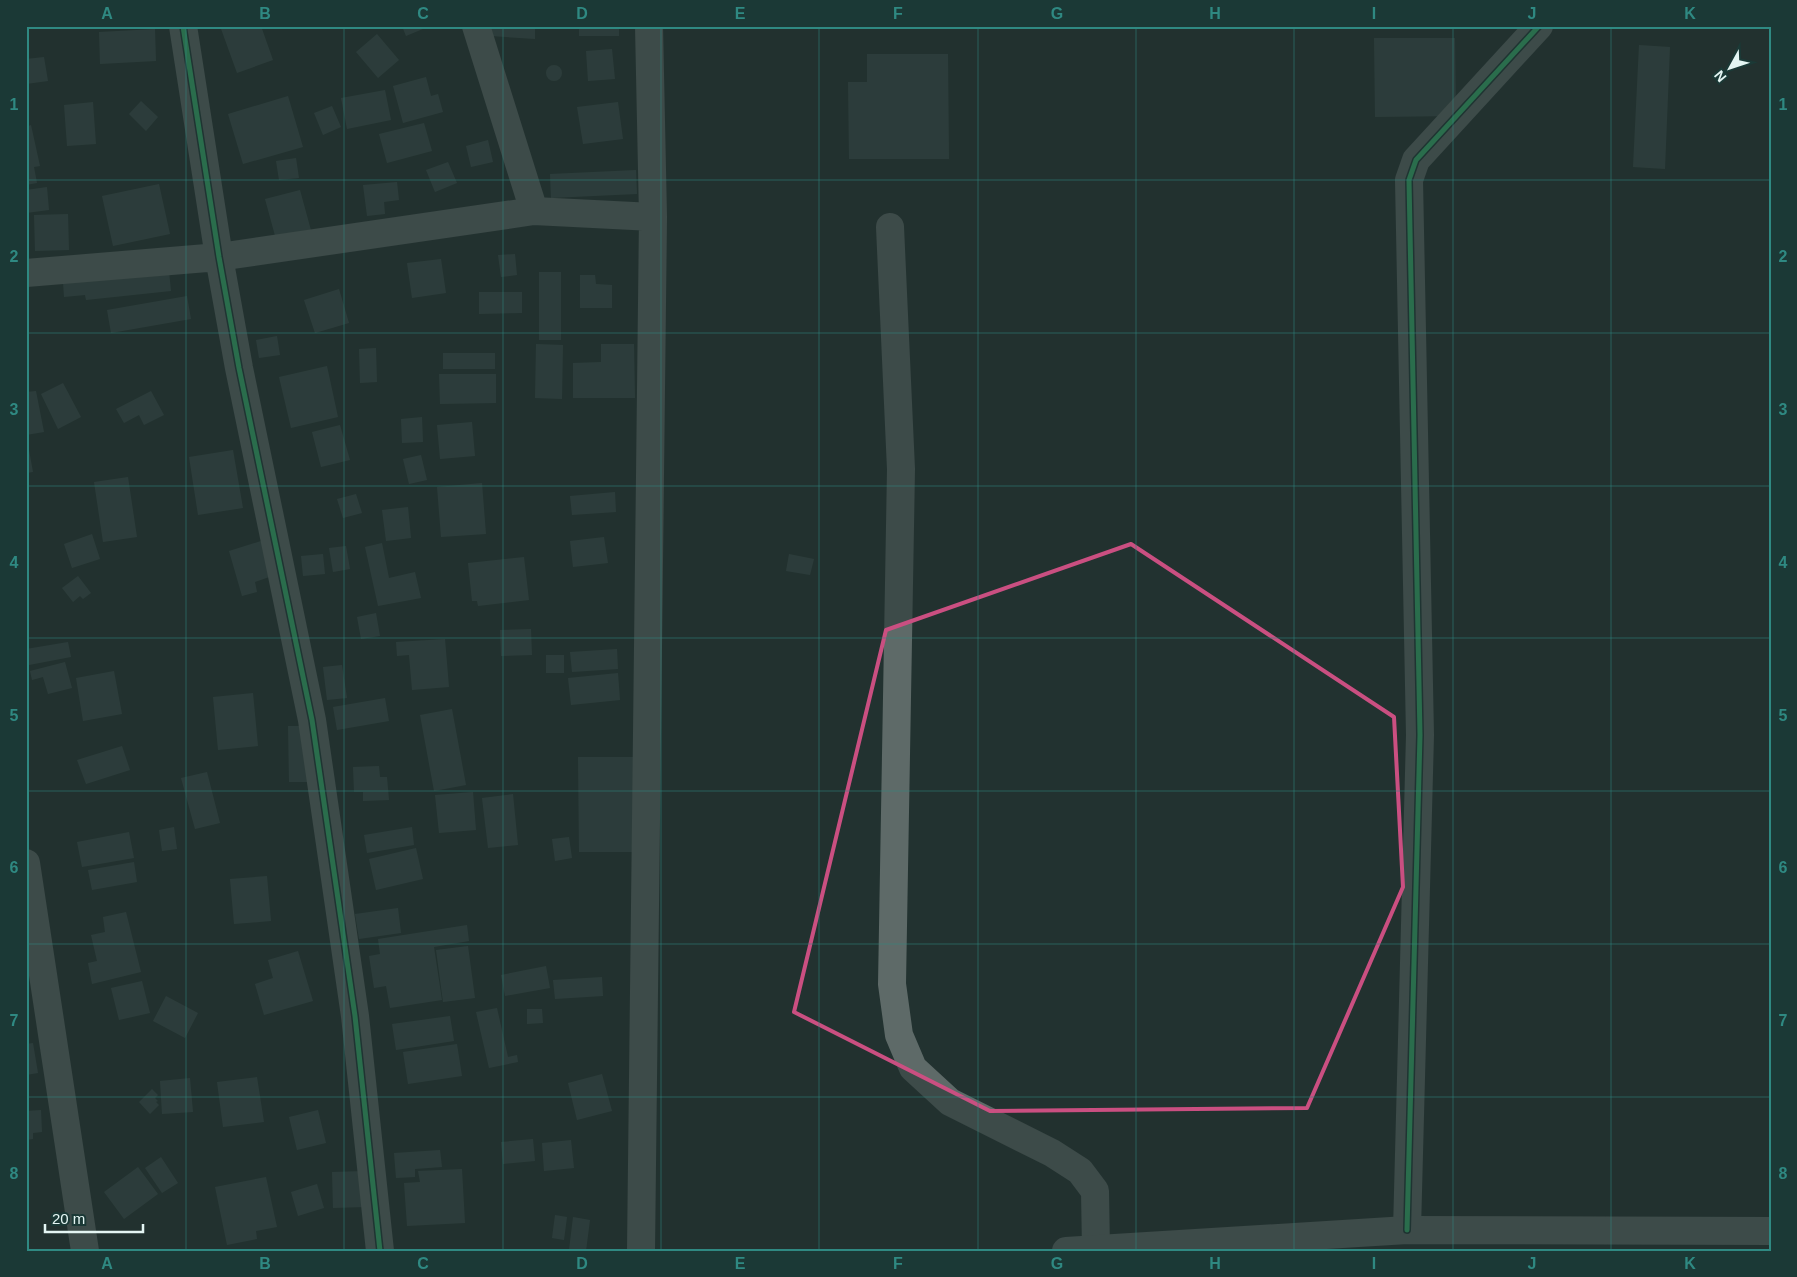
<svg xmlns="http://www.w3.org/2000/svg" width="1797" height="1277" viewBox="0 0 1797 1277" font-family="Arial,sans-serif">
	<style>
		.building { fill: #394b49 }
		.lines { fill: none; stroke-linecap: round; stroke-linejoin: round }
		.street { stroke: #5e6a68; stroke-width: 28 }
		.secondary { stroke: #5e6a68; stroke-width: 28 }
		.cycleway-casing { stroke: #1b3936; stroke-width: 8 }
		.cycleway { stroke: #33b770; stroke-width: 5 }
		.marked { fill: none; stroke: #ca4f81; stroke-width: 4; stroke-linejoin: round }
		.grid { fill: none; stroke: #2f8982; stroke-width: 1; stroke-opacity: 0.55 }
		.neatline { fill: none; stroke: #2f8982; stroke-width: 2 }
		.grid-label { font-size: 16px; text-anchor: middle; font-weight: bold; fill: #2f8982 }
	</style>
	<rect width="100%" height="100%" fill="#223230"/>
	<!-- building -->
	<path class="building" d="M220,26H261L273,60L237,73Z
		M402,26H430L406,36Z
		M491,26H535V39L491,36Z
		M579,26H619V36H579Z
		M155,29L156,61L100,64L99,32Z
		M377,34L399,60L378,78L356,52Z
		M1374,38H1455L1456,116L1375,117Z
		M1639,45L1670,47L1665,169L1633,167Z
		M612,49L615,79L588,81L586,51Z
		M867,54H948L949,159H849L848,82H867Z
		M44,57L48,81L26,84V59Z
		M546 73a8 8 0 1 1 16 0a8 8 0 1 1-16 0Z
		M426,77L431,96L438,94L443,112L403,123L393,86Z
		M385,90L391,120L347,129L341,98Z
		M288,96L303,147L243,164L228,114Z
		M141,101L158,117L146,131L129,114Z
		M93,102L96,144L67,146L64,105Z
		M618,102L623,139L583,144L577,107Z
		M332,106L341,127L323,135L314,113Z
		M424,123L432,151L387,163L379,134Z
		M31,125L40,166L34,167L37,183L26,185V127Z
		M488,140L493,162L471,167L466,146Z
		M296,158L299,178L279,180L276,161Z
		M448,162L457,183L435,192L426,170Z
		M636,170L637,194L551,198L550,174Z
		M397,182L399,200L384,202L385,214L367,216L363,185Z
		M159,184L170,234L113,246L102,196Z
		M47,187L49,210L26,213V190Z
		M300,190L312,234L277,243L265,199Z
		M68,214L69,250L35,251L34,215Z
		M515,254L517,275L501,277L498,255Z
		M441,259L446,293L412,298L407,263Z
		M169,271L171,291L86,300L85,295L64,297L63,282Z
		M539,272H561V340H539Z
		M580,275H595L596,284L612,285V308H580Z
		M339,289L349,323L315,333L304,300Z
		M479,292H522V313L479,314Z
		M187,296L191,319L111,333L107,310Z
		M277,336L280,355L259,358L256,340Z
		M536,344L563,345L562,399L535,398Z
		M601,344H634L635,398H573V363L601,362Z
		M376,348L377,382L360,383L359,349Z
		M443,353H495V369H443Z
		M327,366L338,417L291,428L279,377Z
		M439,374H496V403L440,404Z
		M63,383L81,417L58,429L41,394Z
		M36,391L44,432L26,435V392Z
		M151,391L164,415L144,425L139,415L124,423L116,409Z
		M422,417L423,442L402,443L401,419Z
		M472,422L475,456L440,459L437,425Z
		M340,425L350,460L321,467L312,432Z
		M29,450L33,472L26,473V451Z
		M233,450L243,508L198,515L189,457Z
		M421,455L427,480L409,484L403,459Z
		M128,477L137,537L103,542L94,482Z
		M482,483L486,534L441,537L437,487Z
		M615,492L616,512L572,515L570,496Z
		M356,494L362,513L343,518L337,499Z
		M408,507L411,538L386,541L382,510Z
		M92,534L100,559L72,568L64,544Z
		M604,537L608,563L573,567L570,541Z
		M261,541L272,576L255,582L257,592L242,596L229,551Z
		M382,543L389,578L415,572L421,598L378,606L365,547Z
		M346,546L350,569L333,572L329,548Z
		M323,554L325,574L303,576L301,556Z
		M789,554L814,559L810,575L786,571Z
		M524,557L529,600L478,606L477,601H472L468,563Z
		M78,576L91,593L83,599L80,596L73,602L62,588Z
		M376,613L380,636L361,639L357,617Z
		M531,629L532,655L501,656L500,630Z
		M445,639L449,687L412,690L409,655L397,656L396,642Z
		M68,642L71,657L29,665L26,649Z
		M617,649L618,669L572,672L570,652Z
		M546,655H564V673H546Z
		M65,662L72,688L48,694L43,677L32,680L30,671Z
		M342,665L347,698L327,700L323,667Z
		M114,671L122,714L83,721L76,678Z
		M618,673L620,700L571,705L568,678Z
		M253,693L258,746L218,750L213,697Z
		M385,698L389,721L337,730L333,707Z
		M452,709L466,785L434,791L420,715Z
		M288,726H308L309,782H289Z
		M122,746L130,770L86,784L77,760Z
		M578,757H639L640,852H579Z
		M379,766L380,777H387L389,800L363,801V792H354L353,767Z
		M207,772L220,823L195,829L181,778Z
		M473,792L476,830L439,833L435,795Z
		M513,794L518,845L488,848L482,798Z
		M174,827L177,849L162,851L159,830Z
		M412,827L414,845L367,853L364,835Z
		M129,832L134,858L82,867L77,842Z
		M569,837L572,858L555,861L552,839Z
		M416,848L423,879L376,890L369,859Z
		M134,862L137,882L92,890L88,870Z
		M267,876L271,921L234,924L230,879Z
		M398,908L401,933L359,939L355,914Z
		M126,912L141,972L92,984L88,963L97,961L91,935L105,932L103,917Z
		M467,925L469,941L434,947L442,1000L390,1008L386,986L374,988L369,956L380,954L378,939Z
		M468,946L475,998L443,1002L436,950Z
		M298,951L313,1001L264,1015L255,984L273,978L268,960Z
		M546,966L550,988L505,996L501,975Z
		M602,977L603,996L555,999L553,980Z
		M142,981L150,1013L119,1020L111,988Z
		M166,996L198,1013L185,1038L153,1021Z
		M497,1008L508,1057L517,1055L518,1062L489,1068L476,1012Z
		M527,1009H542L543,1023L527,1024Z
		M450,1016L454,1041L396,1050L392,1024Z
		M33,1043L38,1073L26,1075V1044Z
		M457,1044L462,1076L408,1084L403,1052Z
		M602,1074L612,1111L577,1120L568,1083Z
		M257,1077L264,1122L223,1127L217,1082Z
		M190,1078L193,1112L162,1114L160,1081Z
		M152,1089L158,1095L155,1098L158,1101L156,1102L159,1105L150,1114L139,1102Z
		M41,1110L42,1132L33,1133V1139L26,1140V1111Z
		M318,1110L326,1143L297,1150L289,1117Z
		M533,1139L535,1161L503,1164L501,1142Z
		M571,1140L574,1168L544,1171L542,1143Z
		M440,1150L442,1167L415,1169V1177L396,1178L394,1153Z
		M161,1157L178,1183L162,1193L145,1168Z
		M138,1167L158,1194L124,1219L104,1192Z
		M462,1169L465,1223L407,1226L404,1183L420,1182L418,1171Z
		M364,1171L365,1207L333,1208L332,1172Z
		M266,1177L277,1227L256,1231L257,1239L227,1245L215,1187Z
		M317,1184L324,1208L298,1216L291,1192Z
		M555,1215L567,1217L564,1240L552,1238Z
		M573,1217L590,1220L586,1251L569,1250Z"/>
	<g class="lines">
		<!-- street -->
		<path class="street" d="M183,26L219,257L239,368L312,720L355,1016L380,1251
			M476,26L534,211
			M890,227L901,469L892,984L899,1035L913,1068L950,1102L1052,1153L1080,1171L1095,1191L1096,1249
			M26,273L219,257L534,211L653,217
			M26,863L85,1251
			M1407,1230L1420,735L1409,180L1416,160L1539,26
			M641,1251L653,217L649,26"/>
		<!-- secondary -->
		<path class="secondary" d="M1066,1251L1407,1230L1771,1231"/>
		<defs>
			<path id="cycleway" d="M183,26L219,257L239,368L312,720L355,1016L380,1251
				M1407,1230L1420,735L1409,180L1416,160L1539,26"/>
		</defs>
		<!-- cycleway casing -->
		<use href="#cycleway" class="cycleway-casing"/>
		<!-- cycleway -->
		<use href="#cycleway" class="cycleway"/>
	</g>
	<!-- marked area -->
	<path d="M0 0H1797V1277H0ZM1131,544L1394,717L1403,887L1307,1108L990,1111L794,1012L886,630Z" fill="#223230" fill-opacity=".55" fill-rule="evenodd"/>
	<path class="marked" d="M1131,544L1394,717L1403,887L1307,1108L990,1111L794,1012L886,630Z"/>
	<!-- grid -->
	<path class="grid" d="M186,26V1251M344,26V1251M503,26V1251M661,26V1251M819,26V1251M978,26V1251M1136,26V1251M1294,26V1251M1453,26V1251M1611,26V1251M26,180H1771M26,333H1771M26,486H1771M26,638H1771M26,791H1771M26,944H1771M26,1097H1771"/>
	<!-- border -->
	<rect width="1797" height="1277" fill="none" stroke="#1b3936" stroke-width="55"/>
	<!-- north arrow -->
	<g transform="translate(1730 68) rotate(230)" stroke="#1b3936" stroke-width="4" paint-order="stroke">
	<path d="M0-4L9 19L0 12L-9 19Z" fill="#e4f5f3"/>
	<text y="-8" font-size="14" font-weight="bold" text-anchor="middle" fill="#e4f5f3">N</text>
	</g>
	<!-- scale -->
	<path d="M45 1224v8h98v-8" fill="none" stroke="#e4f5f3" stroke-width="2.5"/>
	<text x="52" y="1224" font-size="15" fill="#e4f5f3" stroke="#1b3936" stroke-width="4" paint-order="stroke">20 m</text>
	<rect x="28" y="28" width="1742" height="1222" class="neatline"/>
	<g class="grid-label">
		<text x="107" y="19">A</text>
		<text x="265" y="19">B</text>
		<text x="423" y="19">C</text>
		<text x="582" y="19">D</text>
		<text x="740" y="19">E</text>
		<text x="898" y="19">F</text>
		<text x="1057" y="19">G</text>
		<text x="1215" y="19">H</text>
		<text x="1374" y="19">I</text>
		<text x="1532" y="19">J</text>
		<text x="1690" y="19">K</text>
		<text x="14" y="110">1</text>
		<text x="1783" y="110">1</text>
		<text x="14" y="262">2</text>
		<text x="1783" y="262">2</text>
		<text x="14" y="415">3</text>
		<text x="1783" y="415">3</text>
		<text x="14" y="568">4</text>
		<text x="1783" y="568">4</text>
		<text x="14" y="721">5</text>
		<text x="1783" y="721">5</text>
		<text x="14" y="873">6</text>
		<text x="1783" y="873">6</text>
		<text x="14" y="1026">7</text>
		<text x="1783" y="1026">7</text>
		<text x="14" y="1179">8</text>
		<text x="1783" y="1179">8</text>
		<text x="107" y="1269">A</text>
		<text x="265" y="1269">B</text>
		<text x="423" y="1269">C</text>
		<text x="582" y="1269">D</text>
		<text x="740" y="1269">E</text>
		<text x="898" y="1269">F</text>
		<text x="1057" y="1269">G</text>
		<text x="1215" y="1269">H</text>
		<text x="1374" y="1269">I</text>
		<text x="1532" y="1269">J</text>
		<text x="1690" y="1269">K</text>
	</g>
</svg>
